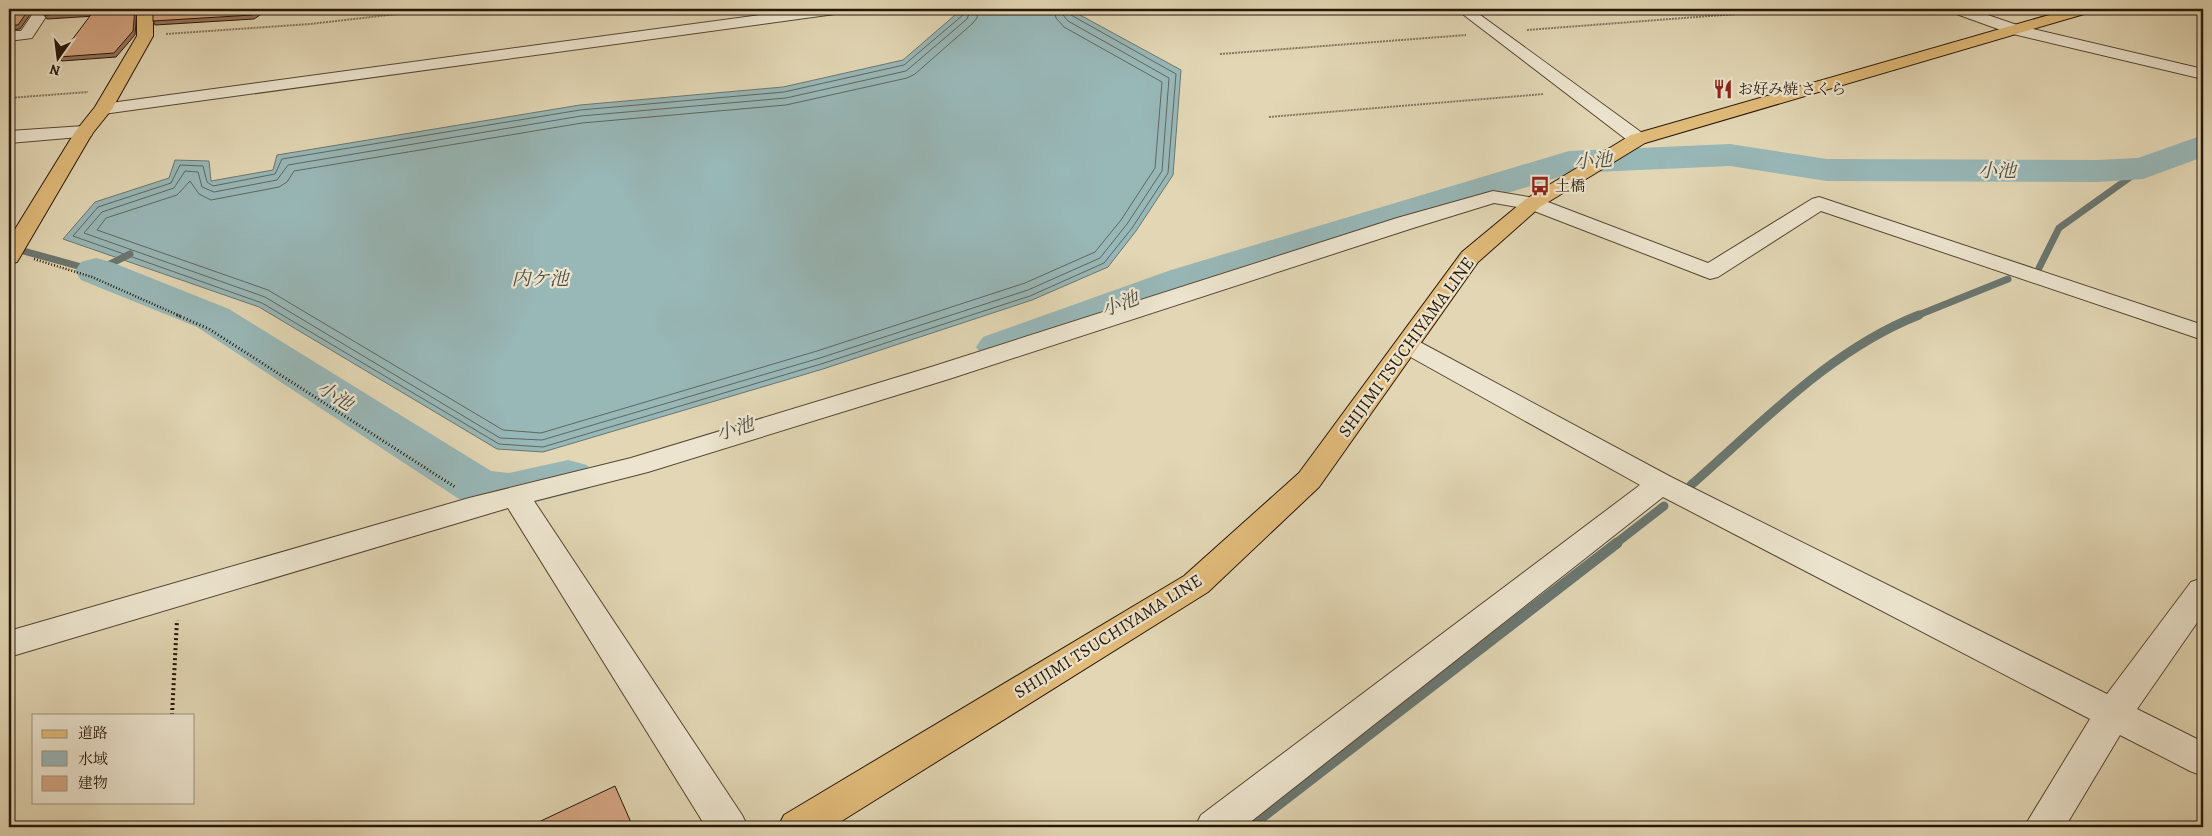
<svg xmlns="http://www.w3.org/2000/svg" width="2212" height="836" viewBox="0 0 2212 836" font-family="Alegreya,'Noto Serif JP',serif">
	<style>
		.water { fill: #98b7b7; stroke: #6a7771 }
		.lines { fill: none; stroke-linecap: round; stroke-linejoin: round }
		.shore { stroke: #5f6760; stroke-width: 1 }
		.stream-far2 { stroke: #6a7771; stroke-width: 7 }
		.stream-far1 { stroke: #6a7771; stroke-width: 9 }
		.stream { stroke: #6a7771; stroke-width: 11 }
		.river { fill: #98b7b7; fill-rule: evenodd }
		.minor-casing { stroke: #554733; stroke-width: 2 }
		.major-casing { stroke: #261708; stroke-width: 2 }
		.path-far3 { stroke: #261708; stroke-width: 2; stroke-dasharray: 0.5 1; stroke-linecap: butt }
		.path-far2 { stroke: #261708; stroke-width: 2.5; stroke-dasharray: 1 2; stroke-linecap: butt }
		.path-far1 { stroke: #261708; stroke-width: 3; stroke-dasharray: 1 2.5; stroke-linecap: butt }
		.path { stroke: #261708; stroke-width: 4; stroke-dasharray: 2 3; stroke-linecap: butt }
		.minor { fill: #ece4ce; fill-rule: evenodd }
		.major { fill: #e1bb7a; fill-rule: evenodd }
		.shaded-wall { fill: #95745c; stroke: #261708 }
		.building { fill: #d5a683; stroke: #261708 }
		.labels { text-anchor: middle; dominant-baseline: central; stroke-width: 4.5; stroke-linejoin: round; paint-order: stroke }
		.far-poi-label { font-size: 15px; fill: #261708; stroke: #ece4ce; text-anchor: start }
		.street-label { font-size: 18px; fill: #261708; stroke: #ece4ce }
		.water-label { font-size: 19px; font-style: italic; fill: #4e4f45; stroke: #ece4ce }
	</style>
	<rect width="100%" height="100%" fill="#e2d6b4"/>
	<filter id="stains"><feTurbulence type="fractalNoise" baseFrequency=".004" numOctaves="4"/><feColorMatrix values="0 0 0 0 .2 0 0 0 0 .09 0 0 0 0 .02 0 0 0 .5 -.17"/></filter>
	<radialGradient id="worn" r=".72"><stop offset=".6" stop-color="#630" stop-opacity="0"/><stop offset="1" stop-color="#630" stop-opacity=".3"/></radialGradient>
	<!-- water -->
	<path class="water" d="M962,9H1069L1181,70L1173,175L1136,231L1108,267L1032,300L823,369L543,452L497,449L259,307L63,239L95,202L169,178L175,160L209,161L211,181L273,170L277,155L580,105L783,87L903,60Z"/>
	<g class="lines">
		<!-- shore -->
		<path class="shore" d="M965,9L963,15L904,65L784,92L580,110L282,159L275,174L213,186L207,182L203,166L180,165L171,183L98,207L73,236L262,303L499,444L543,447L821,364L1030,296L1104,263L1132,228L1168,173L1176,74L1071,15L1068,9
			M971,9L967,19L906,71L786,98L581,116L288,165L277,180L214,192L202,187L198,172L185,171L174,188L102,212L84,233L265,297L500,438L542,440L820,358L1028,290L1100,258L1127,224L1162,171L1169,78L1068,21L1063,15L1062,9
			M978,9L977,18L972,24L915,74L907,78L786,105L582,123L294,171L287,182L279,187L211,200L199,194L190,181L177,195L106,218L97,230L268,290L503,430L541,433L817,351L1025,283L1095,252L1121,220L1155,168L1162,82L1064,27L1056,18L1054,9"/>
		<!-- stream-far2 -->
		<path class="stream-far2" d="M9,247L96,271L130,254
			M2039,268L2059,228L2143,168
			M1916,316L2008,279"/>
		<!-- stream-far1 -->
		<path class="stream-far1" d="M1691,485C1762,423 1830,350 1919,315
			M1615,544L1664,506"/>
		<!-- stream -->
		<path class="stream" d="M1249,827L1617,543"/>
		<!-- river -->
		<path class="river" d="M2203,135V157L2143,179L2098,182L1827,181L1730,166L1572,173L1201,288L1015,357L999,361L983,357L976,347L983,337L1171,270L1569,151L1730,144L1827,159L2098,160L2138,158Z
			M96,258L111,262L229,309L491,471L509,473L568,460L587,465L595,477L587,489L509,509L459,499L197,327L81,280L75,271L81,262Z"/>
		<defs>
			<path id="minor" d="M36,9H51L32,38L9,41V31H21Z
				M804,9H843L835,14L103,114L97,113L94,109L97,105L103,104Z
				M1456,9H1472L1645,135L1647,139L1645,143H1631Z
				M1948,9H1970L2020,26L2203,69V79L2009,33L1951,12Z
				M84,126L91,128L93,132L91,136L9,143V131Z
				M1493,191L1540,199L1708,263L1812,199L1819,197L2203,325V340L1821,211L1718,277L1710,279L1529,209L1494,203L1413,228L949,379L648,472L534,501L742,815L748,827H706L508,508L9,657V631L469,498L631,458L931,367L1397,218Z
				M1407,337L1416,340L1671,477L2107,694L2191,582L2203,578V614L2137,709L2203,742V776L2190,771L2120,735L2065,827H2024L2090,719L1663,497L1244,827H1195L1201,815L1640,485L1398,350L1394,345L1398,340Z"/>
			<path id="major" d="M137,9H153V36L112,109L92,134L20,257L17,262L9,264V239L75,132L95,107L137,36Z
				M2070,9H2094L2091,12L1645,143L1540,207L1478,262L1319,487L1208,592L832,827H778L784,815L1184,576L1299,473L1462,252L1526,199L1631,135Z"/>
		</defs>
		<!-- minor casing -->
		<use href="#minor" class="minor-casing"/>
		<!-- major casing -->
		<use href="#major" class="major-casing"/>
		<!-- path-far3 -->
		<path class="path-far3" d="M1527,30L1801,9
			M166,34L310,24L441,9
			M1220,54L1466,35
			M9,98L88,92
			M1269,117L1544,94"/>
		<!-- path-far2 -->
		<path class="path-far2" d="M34,259L92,277L180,316"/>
		<!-- path-far1 -->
		<path class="path-far1" d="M177,315L209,329L455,487"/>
		<!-- path -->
		<path class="path" d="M172,715L177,620"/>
		<!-- minor -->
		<use href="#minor" class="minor"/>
		<!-- major -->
		<use href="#major" class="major"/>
	</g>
	<!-- shaded-wall -->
	<path class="shaded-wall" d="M29,9H34L20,29L9,30V25Z
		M135,9H137L135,35L116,57L62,61L59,57Z
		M261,9H269L254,19L155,25L153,21Z
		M93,12L95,16L47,19L44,15Z
		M9,600L13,605L9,626Z"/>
	<!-- building -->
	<path class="building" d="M9,9H29L18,25H9Z
		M49,9H135L133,31L114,53L59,57L93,12L44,15Z
		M153,9H261L252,15L153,21Z
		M615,786L633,827H528Z"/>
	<!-- icons -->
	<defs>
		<symbol id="restaurant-bare" viewBox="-9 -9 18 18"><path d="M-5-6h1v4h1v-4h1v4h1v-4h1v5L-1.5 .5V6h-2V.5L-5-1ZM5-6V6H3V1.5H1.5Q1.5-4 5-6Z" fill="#8f2418" stroke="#ece4ce" stroke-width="2.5" paint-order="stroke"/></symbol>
		<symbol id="bus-bare" viewBox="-9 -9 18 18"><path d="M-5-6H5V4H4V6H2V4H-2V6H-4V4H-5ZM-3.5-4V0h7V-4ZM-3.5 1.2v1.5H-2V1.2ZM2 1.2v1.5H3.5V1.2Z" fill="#8f2418" stroke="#ece4ce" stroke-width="2.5" paint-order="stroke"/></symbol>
	</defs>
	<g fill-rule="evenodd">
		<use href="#restaurant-bare" x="1709" y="75" width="28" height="28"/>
		<use href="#bus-bare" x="1526" y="172" width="28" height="28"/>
	</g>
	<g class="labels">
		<!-- far-poi labels -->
		<g class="far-poi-label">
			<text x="1738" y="89">お好み焼 さくら</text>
			<text x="1555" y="186">土橋</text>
		</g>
		<!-- street labels -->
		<g class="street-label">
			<text transform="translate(1406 347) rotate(-54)">SHIJIMI TSUCHIYAMA LINE</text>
			<text transform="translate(1108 636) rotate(-32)">SHIJIMI TSUCHIYAMA LINE</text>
		</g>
		<!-- water labels -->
		<g class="water-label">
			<text transform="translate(1593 161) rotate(-4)">小池</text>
			<text x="1997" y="171">小池</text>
			<text x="540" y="279">内ケ池</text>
			<text transform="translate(1120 304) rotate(-20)">小池</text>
			<text transform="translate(335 396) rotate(32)">小池</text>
			<text transform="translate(735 429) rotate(-17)">小池</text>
		</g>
	</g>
	<!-- margin -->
	<rect width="2212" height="836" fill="none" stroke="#e2d6b4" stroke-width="30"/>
	<rect x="10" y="10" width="2192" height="816" fill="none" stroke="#261708" stroke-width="2.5"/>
	<rect x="15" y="15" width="2182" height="806" fill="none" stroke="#261708"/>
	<!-- legend -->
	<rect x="32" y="714" width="162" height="90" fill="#ece4ce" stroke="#9d927f"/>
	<rect x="42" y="730" width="25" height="8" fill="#e1bb7a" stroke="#9d927f"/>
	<text x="78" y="738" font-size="15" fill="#261708">道路</text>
	<rect x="42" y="751" width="25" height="15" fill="#98b7b7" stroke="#9d927f"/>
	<text x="78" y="764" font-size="15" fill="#261708">水域</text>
	<rect x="42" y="776" width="25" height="15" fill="#d5a683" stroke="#9d927f"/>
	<text x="78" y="788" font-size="15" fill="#261708">建物</text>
	<!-- north arrow -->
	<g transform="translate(58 58) rotate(194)" stroke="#ece4ce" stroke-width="4" paint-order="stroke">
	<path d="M0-4L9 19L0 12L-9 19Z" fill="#261708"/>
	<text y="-8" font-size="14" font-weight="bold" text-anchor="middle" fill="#261708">N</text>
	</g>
	<rect width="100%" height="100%" filter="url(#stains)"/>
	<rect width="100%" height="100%" fill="url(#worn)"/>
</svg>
